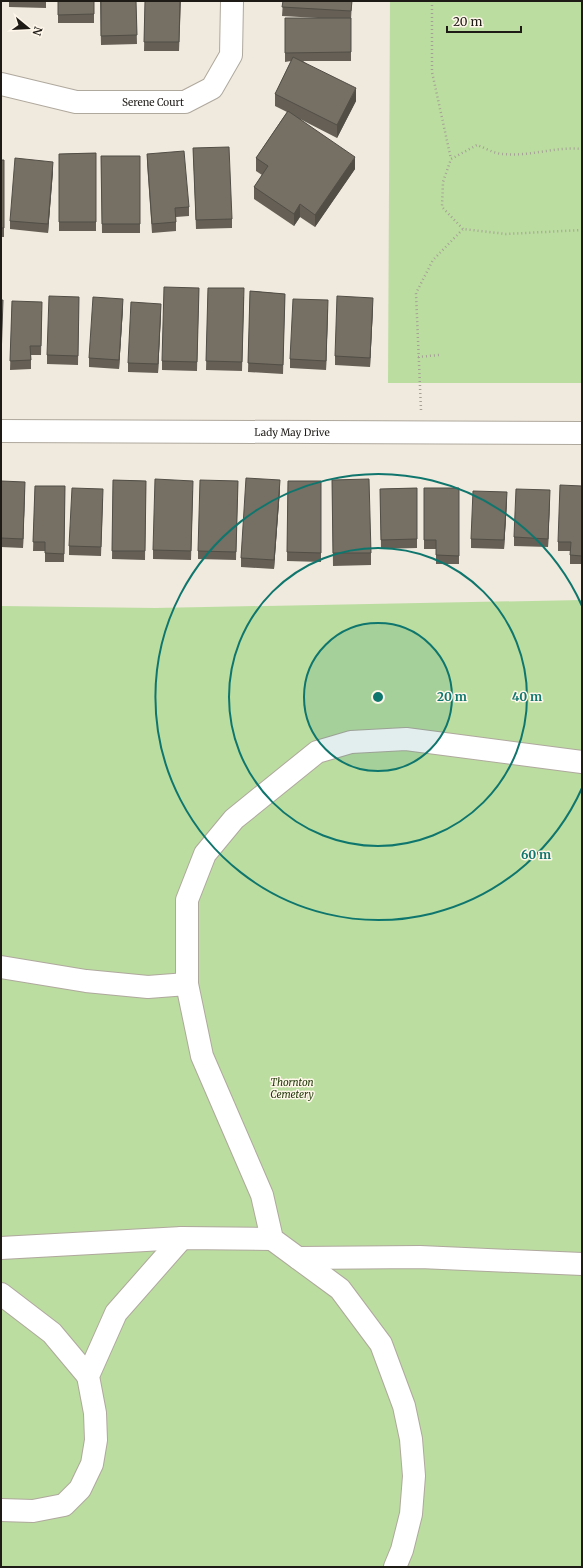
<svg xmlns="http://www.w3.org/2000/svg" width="583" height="1568" viewBox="0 0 583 1568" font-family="Merriweather,serif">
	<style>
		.green { fill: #bbdda0 }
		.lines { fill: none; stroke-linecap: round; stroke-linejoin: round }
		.minor-casing { stroke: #afa89d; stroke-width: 24 }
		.path { stroke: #a6a097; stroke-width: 2.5; stroke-dasharray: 1 3; stroke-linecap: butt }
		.minor { stroke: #fff; stroke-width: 22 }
		.wall { fill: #655f56 }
		.shaded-wall { fill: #524e46 }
		.building { fill: #756f64; stroke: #524e46 }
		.ring { fill: none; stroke: #0f766e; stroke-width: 2 }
		.labels { text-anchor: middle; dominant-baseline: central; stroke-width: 3; stroke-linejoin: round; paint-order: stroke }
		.street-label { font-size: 10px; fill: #1e1b17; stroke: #fef7ea }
		.park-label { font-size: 10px; font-style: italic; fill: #233a0b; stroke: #fef7ea }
		.centre { fill: #0f766e; stroke: #fef7ea; stroke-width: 2 }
		.ring-label { font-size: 12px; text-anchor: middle; font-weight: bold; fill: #0f766e; stroke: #fef7ea; stroke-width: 3; stroke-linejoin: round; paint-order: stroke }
	</style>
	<rect width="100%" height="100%" fill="#f0e9dd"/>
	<!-- green -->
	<path class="green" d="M390,1H582V383H388Z
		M582,600V1567H1V606L155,608Z"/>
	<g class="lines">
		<defs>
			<g id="minor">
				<path id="s1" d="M1,84L76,102H185L212,88L231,55L232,1"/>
				<path id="s2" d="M1,431L582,433"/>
				<path d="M1,967L86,981L148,987L187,984"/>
				<path d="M1,1248L182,1238L272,1239"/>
				<path d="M298,1258L420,1257L582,1264"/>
				<path d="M1,1294L52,1333L88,1376"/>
				<path d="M1,1510L33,1511L64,1505L80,1489L92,1464L96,1440L95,1413L88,1376L116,1313L182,1238"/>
				<path d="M395,1567L402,1550L411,1514L414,1476L411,1439L404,1406L381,1344L340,1289L272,1239L262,1195L202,1056L187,984V900L205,854L234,819L317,752L351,742L406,739L582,762"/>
			</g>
		</defs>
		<!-- minor casing -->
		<use href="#minor" class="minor-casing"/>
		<!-- path -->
		<path class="path" d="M432,1V72L451,159
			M463,229L442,207L443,182L451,159L477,145C485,148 495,154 503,154C530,157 556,146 582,149
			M418,357L439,355
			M421,410L416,293L433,260L463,229L506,234L582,230"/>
		<!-- minor -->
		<use href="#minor" class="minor"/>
	</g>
	<!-- wall -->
	<path class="wall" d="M9,1H46V8L9,7Z
		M58,1H94V23H58Z
		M100,1H136L137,44L101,45Z
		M145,1H181L179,51H144Z
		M283,1H352L351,20V61H303L356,101L337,138L300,119L355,169L315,227L300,217L294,226L254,199V187L262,175L256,171V158L287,112L275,106V94L291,61L285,62V18H318L282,16Z
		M193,148L232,219V228L196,229Z
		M96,153V231H59V154Z
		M147,154L189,207V216L176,217V231L152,233L147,163Z
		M101,156H140V233H102Z
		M1,160H4V237H1Z
		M53,171L48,233L10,229V221Z
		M199,288L197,371L162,370V361Z
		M208,288L244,297L242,371L206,370Z
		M250,291L285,294L283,374L248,372Z
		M79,297L78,365L47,364V355Z
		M12,301L42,311L41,355H31V369L10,370Z
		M373,307L370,367L335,365V356Z
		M123,308L119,369L89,367V358Z
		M328,309L326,370L290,368V359Z
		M161,313L158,373L128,372V363Z
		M113,480L146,481L145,560L112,559Z
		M332,480L371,553V565L333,566Z
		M1,481L25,490L23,548L1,547Z
		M238,481L236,560L198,559V551Z
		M288,481H321V562L287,561Z
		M35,486H65L64,562H45V551H33Z
		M582,486V564H570V551H558V542Z
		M417,488V548L381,549L380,489Z
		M424,488H459V564H436V549H424Z
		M280,489L274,569L241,567V558Z
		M193,490L191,560L153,559V550Z
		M103,498L101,556L69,555V546Z
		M550,499L548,547L514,546V537Z
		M507,501L504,549L471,548V539Z"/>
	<!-- shaded-wall -->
	<path class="shaded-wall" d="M356,88V101L337,138V125Z
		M355,157V169L315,227V215Z
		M53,162V171L48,233V224Z
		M300,204V217L294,226V214Z
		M373,298V307L370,367V358Z
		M123,299V308L119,369V360Z
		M328,300V309L326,370V361Z
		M161,304V313L158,373V364Z
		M280,480V489L274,569V560Z
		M25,482V490L23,548V539Z
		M550,490V499L548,547V539Z
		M507,492V501L504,549V540Z"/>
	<!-- building -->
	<path class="building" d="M58,1H94V14L58,15Z
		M101,1H136L137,35L101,36Z
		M145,1H180L179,42H144Z
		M283,1H352L351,11L282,7Z
		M285,18H351V52L285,53Z
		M293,57L356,88L337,125L275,94Z
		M288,111L355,157L315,215L300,204L294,214L254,187L268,166L256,158Z
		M229,147L232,219L196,220L193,148Z
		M184,151L189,207L175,208L176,222L152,224L147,154Z
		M96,153V222H59V154Z
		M101,156H140V224H102Z
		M15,158L53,162L48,224L10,221Z
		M1,160H4V228H1Z
		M164,287L199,288L197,362L162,361Z
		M208,288H244L242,362L206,361Z
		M250,291L285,294L283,365L248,363Z
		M49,296L79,297L78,356L47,355Z
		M337,296L373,298L370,358L335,356Z
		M93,297L123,299L119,360L89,358Z
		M293,299L328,300L326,361L290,359Z
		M1,300H3L1,359Z
		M12,301L42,302L41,346H30L31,360L10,361Z
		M131,302L161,304L158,364L128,363Z
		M246,478L280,480L274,560L241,558Z
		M155,479L193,481L191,551L153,550Z
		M369,479L371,553H333L332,480Z
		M113,480L146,481L145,551H112Z
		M200,480L238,481L236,552L198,551Z
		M1,481L25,482L23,539L1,538Z
		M288,481H321V553L287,552Z
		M560,485L582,486V556L570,555L571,542H558Z
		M35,486H65L64,554L45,553V542H33Z
		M72,488L103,489L101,547L69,546Z
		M417,488V539L381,540L380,489Z
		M424,488H459V556L436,555V540H424Z
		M516,489L550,490L548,539L514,537Z
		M473,491L507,492L504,540L471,539Z"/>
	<!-- distance rings -->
	<circle cx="378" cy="697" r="74" fill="#0f766e" fill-opacity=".12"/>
	<g class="ring">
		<circle cx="378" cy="697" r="74"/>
		<circle cx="378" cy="697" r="149"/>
		<path d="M582 788A223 223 0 1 1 582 606"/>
	</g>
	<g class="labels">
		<!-- street labels -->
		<g class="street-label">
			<text stroke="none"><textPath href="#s1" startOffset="154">Serene Court</textPath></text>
			<text stroke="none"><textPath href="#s2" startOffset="291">Lady May Drive</textPath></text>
		</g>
		<!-- park labels -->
		<g class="park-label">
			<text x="292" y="1082">Thornton<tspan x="292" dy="12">Cemetery</tspan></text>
		</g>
	</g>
	<circle cx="378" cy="697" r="6" class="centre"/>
	<g class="ring-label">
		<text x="452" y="701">20 m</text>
		<text x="527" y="701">40 m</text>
		<text x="536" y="859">60 m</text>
	</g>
	<!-- border -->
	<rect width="583" height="1568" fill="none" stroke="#1e1b17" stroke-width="4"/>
	<!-- north arrow -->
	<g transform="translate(28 28) rotate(108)" stroke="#fef7ea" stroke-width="3" paint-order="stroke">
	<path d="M0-3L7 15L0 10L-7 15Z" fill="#1e1b17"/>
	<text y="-6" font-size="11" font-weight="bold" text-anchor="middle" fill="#1e1b17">N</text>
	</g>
	<!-- scale -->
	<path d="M447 26v6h74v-6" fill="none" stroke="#1e1b17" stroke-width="2"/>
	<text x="453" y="26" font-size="12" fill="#1e1b17" stroke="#fef7ea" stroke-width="3" paint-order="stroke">20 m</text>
</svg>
